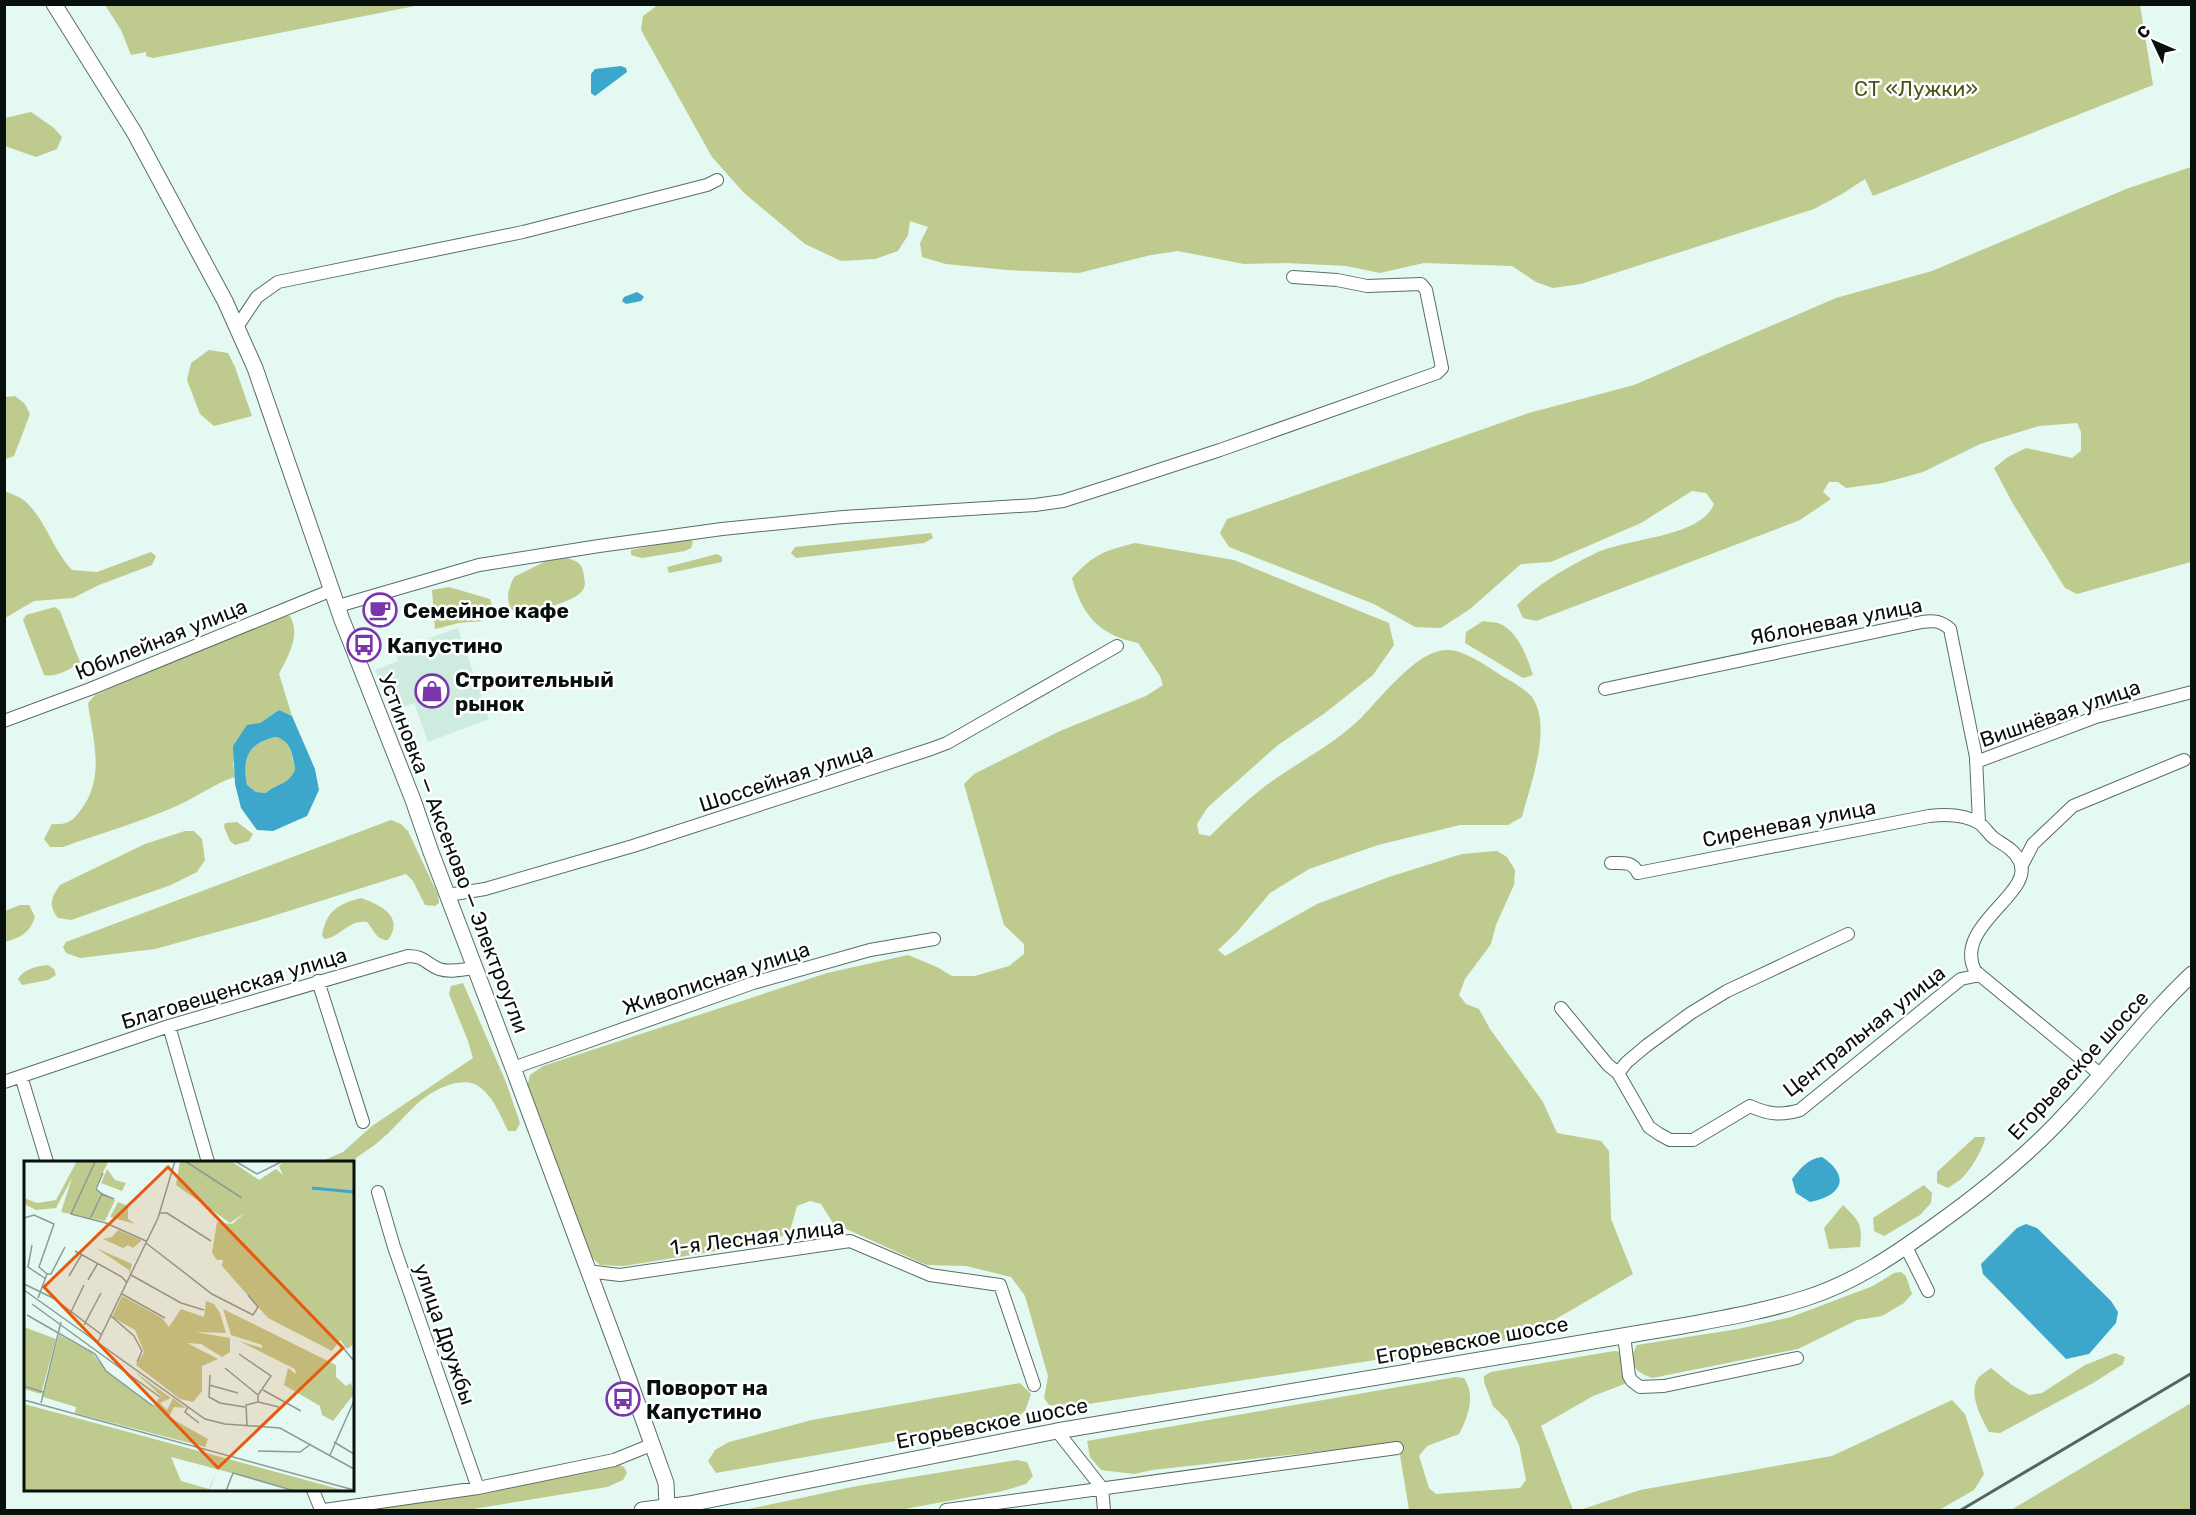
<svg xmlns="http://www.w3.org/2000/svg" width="2196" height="1515" viewBox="0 0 2196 1515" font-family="Rubik,sans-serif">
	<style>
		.built { fill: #ceebe0 }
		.green { fill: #bfca8e }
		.water { fill: #3da6cb; fill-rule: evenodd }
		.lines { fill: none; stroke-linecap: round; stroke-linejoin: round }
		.minor-casing { stroke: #5b6d66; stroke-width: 14 }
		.major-casing { stroke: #5b6d66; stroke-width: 17 }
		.minor { stroke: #fff; stroke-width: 12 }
		.major { stroke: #fff; stroke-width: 15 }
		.rail { stroke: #57645f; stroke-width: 3 }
		.labels { text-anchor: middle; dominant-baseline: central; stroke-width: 5; stroke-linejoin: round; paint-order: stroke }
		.park-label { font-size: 21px; fill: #4c5416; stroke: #fff }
		.poi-label { font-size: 21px; font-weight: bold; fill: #08100d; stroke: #fff; text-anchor: start }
		.street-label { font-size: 21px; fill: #08100d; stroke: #fff }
		.inset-river { fill: none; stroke: #3da6cb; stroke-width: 3 }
		.inset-road { fill: none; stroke: #8b9c96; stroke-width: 1.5 }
		.view { fill: #e8590c; fill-opacity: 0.15; stroke: #e8590c; stroke-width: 3 }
		.inset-edge { fill: none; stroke: #08100d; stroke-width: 3 }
	</style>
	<rect width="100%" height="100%" fill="#e3f9f1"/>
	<!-- built -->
	<path class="built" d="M458,628L489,719L428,742L414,703L391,712L375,670L398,661L395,650Z"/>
	<!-- green -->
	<path class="green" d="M659,4L2140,5L2153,85L1873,196L1865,179L1842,194L1814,209L1581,284L1553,288L1536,282L1512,266L1424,263L1380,273L1346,266L1287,263L1244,264L1178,251L1151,255L1079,273L1007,270L946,264L922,257L920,243L928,227L910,221L908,235L898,251L875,259L841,261L805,244L744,193L712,157L641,30L643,16Z
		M105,5H420L153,58L146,56V52L131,55L121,30Z
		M31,112L54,128L62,137L57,149L36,157L5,146V118Z
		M2191,167V562L2077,594L2065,588L2012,502L1994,468L2008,457L2026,448L2072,458L2081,451V432L2077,423L2039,426L1980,444L1923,472L1883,483L1846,488L1838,482H1829L1823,492L1831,499L1800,520L1536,621L1523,618L1517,605C1538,584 1567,567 1594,554C1625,538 1701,538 1714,504L1706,493L1692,491L1641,523L1551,562L1521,564L1470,609L1441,628L1415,627L1374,604L1229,547L1220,533L1227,519L1248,512L1529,413L1634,385L1836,298L1932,271L2126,189Z
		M209,350L228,353L235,367L252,416L214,426L200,414L187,380L191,363Z
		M15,396L25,404L30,414L14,456L5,459V397Z
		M5,491C11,494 21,497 26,502C46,521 53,550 72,570L97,572L151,552L156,556L152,565L99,585L73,598L34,601L5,618Z
		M931,533L933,538L924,543L796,558L791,553L795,547Z
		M688,539L693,542L691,548L685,551L642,558L631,555V550Z
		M1135,543L1234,560L1389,623L1394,645L1373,675L1325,713L1278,745L1208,807L1197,824L1199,834L1210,836C1227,819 1245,802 1264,787C1296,763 1332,746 1361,718C1380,699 1419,647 1449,650C1466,651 1488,667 1502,676C1511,681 1525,689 1532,697C1553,727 1530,785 1522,817L1508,825H1460L1378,845L1309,869L1270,893L1237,932L1218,950L1225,956L1317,904L1389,877L1462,854L1497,851L1507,857L1515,870L1514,885L1496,925L1491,944L1465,979L1459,995L1466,1004L1479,1009L1490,1029L1543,1102L1557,1133L1601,1141L1609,1151L1611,1219L1633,1274L1525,1337L1069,1407L1049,1405L1044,1398L1048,1376L1025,1296L1011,1277L966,1266L926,1265L833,1223L821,1204L810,1201L797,1206L790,1231L772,1242L624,1266L600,1265L588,1254L527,1087L530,1075L543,1066L827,973L908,955L937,967L952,976H975L1009,966L1024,954V944L1004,925L964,784L974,774L1060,731L1146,696L1163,685L1160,676L1138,643C1099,635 1082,615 1072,578C1094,554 1104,551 1135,543Z
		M717,554L722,557V562L669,573L667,567Z
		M567,558C578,561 583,564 584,577C585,582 586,586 582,591C574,602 529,614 515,613C504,602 508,590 514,577L546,561Z
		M449,587L490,599L492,605L483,621L459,623L435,629L432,590Z
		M55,607L60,611L80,662C72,669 54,678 44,675L23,620L26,615Z
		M283,615L290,616C301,636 288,656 279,674L292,716L279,710L260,723L233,762L235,777C217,782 198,796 181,804C143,821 102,833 63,847H50L44,839L52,824C66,825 72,822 80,811C106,778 93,741 88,703L95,695Z
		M1483,621C1487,622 1493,622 1498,623C1518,630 1527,657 1533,675L1523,678L1465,643L1466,632Z
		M276,737C291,741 292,756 295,770C286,787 278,782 266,793L256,792L247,785C242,758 248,743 276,737Z
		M438,808L443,813L466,871L461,876L453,870L432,812Z
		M391,820L401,824L408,831L438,895L439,903L435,906L425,905L413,881L406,874L257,921L155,949L80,958L66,953L63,947L66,942Z
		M237,822L253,834L249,841L235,845L230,841L224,827L225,823Z
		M185,831H194L202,839L205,860L197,872L171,885L71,920L58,918C48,905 51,898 60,885L145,844Z
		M361,898C380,905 405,916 388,940C376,940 374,930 367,922C348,919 341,937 325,939L322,936C326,911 338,904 361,898Z
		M20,905H29L35,917C29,934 21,937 5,942V911Z
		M48,965L54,969L56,975L48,980L22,985L18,979C24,969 36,966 48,965Z
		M463,983L506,1082L520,1123L516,1131H508C501,1117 494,1098 481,1088C464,1073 432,1090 418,1103C397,1123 386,1139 360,1155C356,1158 352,1162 348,1162C340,1165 328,1163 320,1162L343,1152L372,1126L473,1058L468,1041L449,994L451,986Z
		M1975,1137H1985C1985,1146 1971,1169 1964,1176C1960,1181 1953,1184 1948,1188L1937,1183V1172Z
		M1924,1185L1932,1193L1931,1203L1920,1215L1884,1236L1874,1231L1873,1218Z
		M1843,1205C1859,1221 1863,1224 1860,1247L1829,1249L1824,1228Z
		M1901,1272L1906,1276L1912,1294L1904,1303L1882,1316L1857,1320L1798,1349L1652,1378C1634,1372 1627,1363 1637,1345L1738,1329L1791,1317L1873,1286L1894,1273Z
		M1614,1351L1622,1352L1627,1383L1593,1396L1541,1426L1573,1510H1409L1398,1443L1152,1470L1134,1474L1101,1470L1090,1457L1087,1441L1456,1377L1464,1378C1476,1396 1468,1417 1459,1434L1427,1446L1419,1456L1429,1488L1436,1494L1520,1488L1526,1480L1519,1445L1507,1420L1493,1406L1484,1382V1376L1491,1372Z
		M2115,1353L2125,1357L2123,1364L2093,1383L2000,1433L1989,1432C1981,1418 1967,1392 1979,1377C1982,1374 1987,1371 1991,1368L2012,1385L2029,1395L2042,1393L2085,1365Z
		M1020,1383L1031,1394L1025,1411L1014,1420L716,1473L708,1461L715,1450L729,1442L812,1420Z
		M1952,1400L1965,1414L1984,1474L1974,1490L1939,1510H1580L1640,1490L1832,1456Z
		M2191,1403V1510H2011Z
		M1017,1460L1027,1462L1033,1476L1026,1484L1003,1491L899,1510H744L857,1486Z
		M617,1464L624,1467L627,1473L623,1480L607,1487L467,1510H353Z"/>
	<!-- water -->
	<path class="water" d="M621,66L626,68L627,72L595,96L591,93V74L595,69Z
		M637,292L642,295L644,297L641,301L626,304L622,301L624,297Z
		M279,710L292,716L315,769L319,790L307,816L273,831L257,830L241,808L235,784L233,746L247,725L260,723ZM276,737C291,741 293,756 295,770C286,787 278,782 266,793L256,792L247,785C242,758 248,743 276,737Z
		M1822,1157C1852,1177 1841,1196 1810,1202L1796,1193L1792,1179C1801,1168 1807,1159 1822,1157Z
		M2026,1224L2037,1228L2111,1301L2118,1312L2116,1323L2089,1354L2066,1359L1983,1274L1981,1264L2017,1228Z"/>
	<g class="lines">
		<defs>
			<path id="minor" d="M237,327L257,297L278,282L523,232L707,185L717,180
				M338,606L479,565L599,546L722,529L843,517L1035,505L1063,501L1116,484L1220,450L1437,373L1442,368L1426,290L1421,284L1367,286L1337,280L1293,277
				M1605,689L1922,622C1934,620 1941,621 1950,629L1976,757L1979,823
				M4,721L90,689L332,590
				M1976,762L2096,717L2192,692
				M1611,863C1623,863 1632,861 1638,873L1929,816C1946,814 1964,814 1979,823C1985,827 1989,835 1995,839C2004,845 2014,850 2019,860C2038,892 1952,925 1975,971L2101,1075
				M2021,867L2033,844L2073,806L2184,760
				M448,895L485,889L633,846L931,749L947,743L1117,646
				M318,981L363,1122
				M1561,1008L1608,1065L1618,1073L1649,1127L1659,1134L1670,1140H1693L1750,1106C1767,1114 1781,1116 1800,1110L1961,979L1980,975
				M169,1026L208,1162
				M513,1068L753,983L870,950L934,939
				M1618,1073L1627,1062L1646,1046L1691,1013L1727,991L1848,934
				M21,1076L47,1162
				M4,1082L169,1026L408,956C425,956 426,964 439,969C450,973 464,969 475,968
				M378,1192L394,1247L478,1488
				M1906,1247L1928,1291
				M587,1271L620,1275L850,1241L930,1275L1000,1285L1034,1385
				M1624,1335L1629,1376L1632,1381L1640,1387L1664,1386L1797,1358
				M1057,1431L1102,1488L1104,1510
				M313,1490L321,1510
				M324,1510L478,1488L614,1460L651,1445
				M946,1510L1397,1448"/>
			<path id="major" d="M54,4L134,132L225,301L255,368L342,620L413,800L431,852L513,1068L628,1377L666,1483L667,1506
				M642,1510L689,1504L1057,1431L1682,1326C1724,1318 1766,1311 1806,1298C1854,1283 1896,1254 1936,1225C1985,1190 2033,1151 2073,1106C2113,1063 2149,1014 2192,974"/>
		</defs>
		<!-- minor casing -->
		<use href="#minor" class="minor-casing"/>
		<!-- major casing -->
		<use href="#major" class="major-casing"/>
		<!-- minor -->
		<use href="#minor" class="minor"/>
		<!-- major -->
		<use href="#major" class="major"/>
		<!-- rail -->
		<path class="rail" d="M1961,1510L2192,1373"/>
	</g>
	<!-- icons -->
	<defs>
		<symbol id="cafe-ring" viewBox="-11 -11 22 22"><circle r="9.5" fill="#fff" stroke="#7a36aa" stroke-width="1.5"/><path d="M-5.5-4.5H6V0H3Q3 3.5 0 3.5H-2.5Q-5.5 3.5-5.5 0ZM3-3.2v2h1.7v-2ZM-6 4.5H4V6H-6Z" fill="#7a36aa"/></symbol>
		<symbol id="bus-ring" viewBox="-11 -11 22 22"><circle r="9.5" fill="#fff" stroke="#7a36aa" stroke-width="1.5"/><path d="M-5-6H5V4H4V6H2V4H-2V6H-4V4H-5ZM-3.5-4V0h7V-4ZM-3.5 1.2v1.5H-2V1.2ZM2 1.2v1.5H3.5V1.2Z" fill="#7a36aa"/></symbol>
		<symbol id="shop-ring" viewBox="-11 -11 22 22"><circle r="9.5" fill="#fff" stroke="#7a36aa" stroke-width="1.5"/><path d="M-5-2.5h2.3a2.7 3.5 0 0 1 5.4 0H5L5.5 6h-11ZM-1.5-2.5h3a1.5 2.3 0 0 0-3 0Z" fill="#7a36aa"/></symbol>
	</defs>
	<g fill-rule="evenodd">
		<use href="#cafe-ring" x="361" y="591" width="38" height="38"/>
		<use href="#bus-ring" x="345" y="626" width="38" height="38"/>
		<use href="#shop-ring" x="413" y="672" width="38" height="38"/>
		<use href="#bus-ring" x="604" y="1380" width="38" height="38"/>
	</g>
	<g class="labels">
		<!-- park labels -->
		<g class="park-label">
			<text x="1916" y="88">СТ «Лужки»</text>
		</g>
		<!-- poi labels -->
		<g class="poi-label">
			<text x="403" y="610">Семейное кафе</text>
			<text x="387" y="645">Капустино</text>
			<text x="455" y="679">Строительный<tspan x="455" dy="24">рынок</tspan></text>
			<text x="646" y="1387">Поворот на<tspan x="646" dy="24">Капустино</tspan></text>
		</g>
		<!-- street labels -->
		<g class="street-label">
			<text transform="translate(1836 621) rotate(-11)">Яблоневая улица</text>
			<text transform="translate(161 639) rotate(-22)">Юбилейная улица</text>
			<text transform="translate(2060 713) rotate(-19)">Вишнёвая улица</text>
			<text transform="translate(786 777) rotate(-18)">Шоссейная улица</text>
			<text transform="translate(1789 823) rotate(-11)">Сиреневая улица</text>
			<text transform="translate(454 853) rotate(69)">Устиновка — Аксеново — Электроугли</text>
			<text transform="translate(716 978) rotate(-18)">Живописная улица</text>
			<text transform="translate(234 988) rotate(-17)">Благовещенская улица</text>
			<text transform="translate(1864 1031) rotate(-38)">Центральная улица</text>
			<text transform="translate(2078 1065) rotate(-47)">Егорьевское шоссе</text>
			<text transform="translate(757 1237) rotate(-7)">1-я Лесная улица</text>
			<text transform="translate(445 1334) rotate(71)">улица Дружбы</text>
			<text transform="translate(1472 1340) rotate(-10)">Егорьевское шоссе</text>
			<text transform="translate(992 1423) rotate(-11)">Егорьевское шоссе</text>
		</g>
	</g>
	<!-- overview -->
	<g transform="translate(24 1161)">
		<rect width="330" height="330" fill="#e3f9f1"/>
		<path d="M53,0L84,1L71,28L91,39L81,60L37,51L48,17L32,47L12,49L0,43V37L13,42L32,39ZM156,0H207L235,19L252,8L259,14L255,5L260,0H330V183L323,188L316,179L308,190L244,157L198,105L199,99H193L188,92L193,61L208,63L222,51L206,62L152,24ZM83,8L91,19L102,22L98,30L77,22ZM94,41L104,45V58L111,63L86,56ZM94,69L117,79V80L109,87L104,84L99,87L79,78L88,76ZM72,87L108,103L105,114V109ZM98,135L138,157L145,166L157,148L180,156L182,140L190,143L196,152L202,172L171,171L206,177V191L198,196L177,183L163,182L194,198L178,205V230L169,241L156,238L112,204L120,191L111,169L88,156ZM199,148L312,204V216L322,225L327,222L330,233L309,260L298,254L296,245L260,224L264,207L272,213L271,208L215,180L238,187V184L207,174ZM0,166L32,178L17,233L0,228ZM35,174L68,192L82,210L129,245L137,235L111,211L147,237L136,242L143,249L149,237L162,247L150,246L145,256L184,278L181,286L51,252L52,246L19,236ZM0,243L71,262L322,330H275L147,296L157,320L185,328L193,310L185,330H0Z" fill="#bfca8e"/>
		<path class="inset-river" d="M288,27L330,31"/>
		<path class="inset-road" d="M161,0L218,37M211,0L233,13L259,0M71,1L47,53L82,62L122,80M78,33L72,28L79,12M136,52H143L187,80M0,57L10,54L30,63L15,106L23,113L14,137M66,58L78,33L90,38M122,82L188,133L229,154L234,146L224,134M8,84L4,106L22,118M51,90L98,116L103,122M23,113H27L41,86M107,114L157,142L180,149M45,115L58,93M64,119L74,102M0,123L29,137L78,174M0,129L181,258L201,263L256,267L330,308M98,133L141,157M8,143L136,236M46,153L60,124M3,154L71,193L82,210L129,245M87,155L110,175L118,190L113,201M60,164L77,132M74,181L134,57L151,0M315,182L330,200M215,193L247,215L234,234V241L222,244L223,264M201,207L234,234M186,214L185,236L196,242L221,246M185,224L214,232M0,225L19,231M239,229L277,250M0,239L330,329M234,241L255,246M17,242L37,161M164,246L161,251L175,262M310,281L330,293M234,290L276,291L287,283M306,294L330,240M202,330L209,312L271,330"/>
		<path class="view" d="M144,6L319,187L194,307L20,126Z"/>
		<rect width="330" height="330" class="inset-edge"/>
	</g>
	<!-- border -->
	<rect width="2196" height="1515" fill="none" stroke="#08100d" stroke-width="12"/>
	<!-- north arrow -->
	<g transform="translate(2154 42) rotate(314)" stroke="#ffffff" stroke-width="4.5" paint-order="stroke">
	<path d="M0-4.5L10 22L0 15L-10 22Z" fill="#08100d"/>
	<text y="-9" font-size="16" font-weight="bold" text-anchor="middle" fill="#08100d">С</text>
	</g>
</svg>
